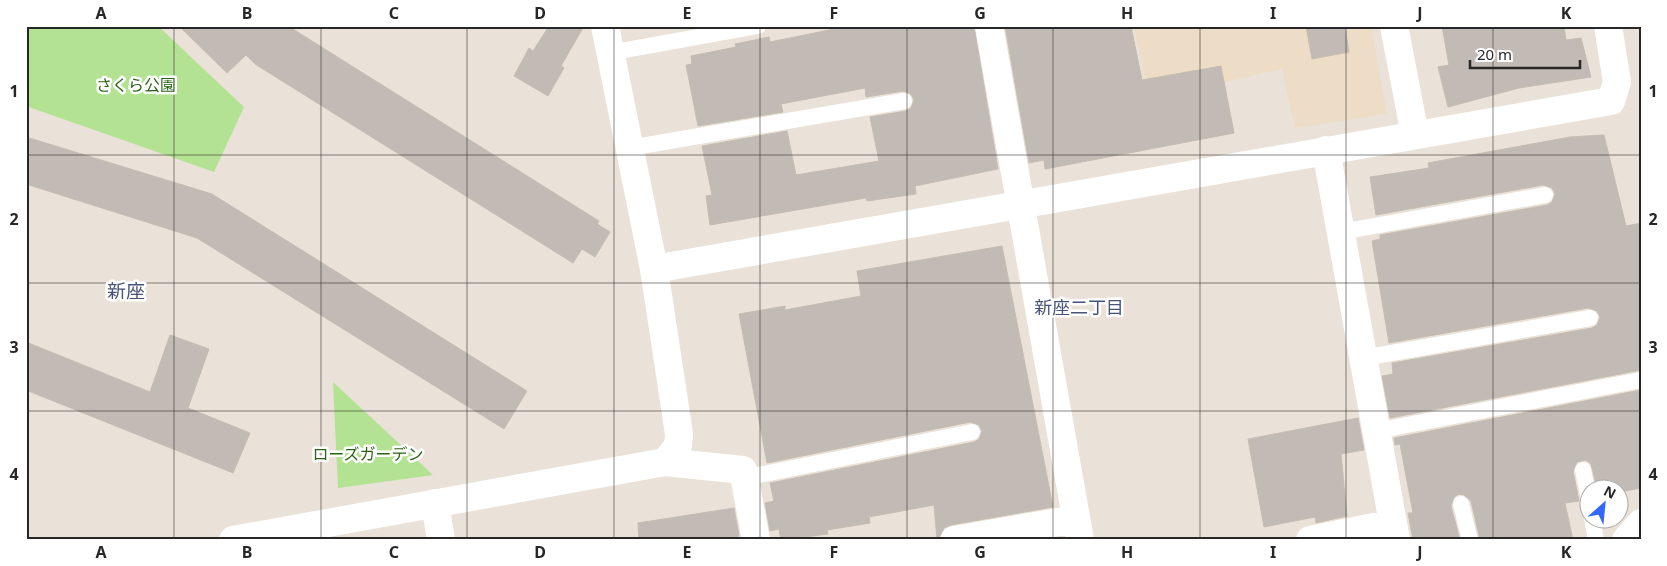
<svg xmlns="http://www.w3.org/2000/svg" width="1667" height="566" viewBox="0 0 1667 566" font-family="'Noto Sans','Noto Sans JP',sans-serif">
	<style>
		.education { fill: #edddc6 }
		.green { fill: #b4e293 }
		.building { fill: #c2bbb5; stroke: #c5bdb2 }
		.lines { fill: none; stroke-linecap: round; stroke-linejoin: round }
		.service { stroke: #fff; stroke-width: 16 }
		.minor { stroke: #fff; stroke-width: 28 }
		.tertiary { stroke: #fff; stroke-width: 28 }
		.grid { fill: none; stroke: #272727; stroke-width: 1; stroke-opacity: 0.55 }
		.labels { text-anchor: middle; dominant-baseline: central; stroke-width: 5; stroke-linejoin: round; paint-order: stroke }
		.park-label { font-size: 16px; fill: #2d6318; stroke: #fff }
		.neighbourhood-label { font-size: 18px; fill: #485477; stroke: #fff }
		.quarter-label { font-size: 19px; fill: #485477; stroke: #fff }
		.neatline { fill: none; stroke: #272727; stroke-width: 2 }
		.grid-label { font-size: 16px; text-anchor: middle; font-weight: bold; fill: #272727 }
	</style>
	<rect width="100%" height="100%" fill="#eae1d8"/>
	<!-- education -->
	<path class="education" d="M1134,26H1371L1387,114L1295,128L1282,69L1149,99Z"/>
	<!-- green -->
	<path class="green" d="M26,26H158L244,107L214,172L26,106Z
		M333,382L433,475L338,488Z"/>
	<!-- building -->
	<path class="building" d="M179,26H288L599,221L597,224L610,232L595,257L582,249L573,263L255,64L246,55L227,73Z
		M549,26H584L561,66L564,68L548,96L514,76L529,48L533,51Z
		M849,26H974L998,169L915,186L916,194L867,201L866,198L710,225L706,196L712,195L702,146L787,131L796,175L879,161L870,117L906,111L911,108L914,100L911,94L903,91L866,97L865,88L781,104L783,112L698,126L686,65L692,64L691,56L736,47L735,44L769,37L770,42Z
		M1005,26H1131L1142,80L1221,66L1234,133L1045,169L1044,160L1029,163Z
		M1306,26H1345L1349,52L1312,59Z
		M1442,26H1564L1566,40L1581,38L1591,77L1519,88L1448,107L1438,67L1449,65Z
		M1604,135L1626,226L1641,223V370L1390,418L1382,376L1393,374L1392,363L1592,328L1597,325L1600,317L1597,311L1588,308L1389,343L1372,241L1380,239V235L1547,205L1552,202L1555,194L1552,188L1543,185L1376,215L1370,177L1429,168L1428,163L1570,137Z
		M26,137L212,194L527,391L504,429L197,238L26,184Z
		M1002,246L1053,507L951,525L944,528L939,540H937L934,505L869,517L870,523L827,530L828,534L781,540L779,529L770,531L765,503L774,501L770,483L974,442L979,439L982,431L979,425L970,422L767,463L739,314L785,306V310L861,296L857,271Z
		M170,335L209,349L188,408L250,433L233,473L26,390V342L150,392Z
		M1641,390V488L1620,492V488H1597L1591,464L1586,460L1577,462L1573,471L1579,501L1565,503L1573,540H1480L1471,501L1464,495L1459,494L1454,497L1451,506L1460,540H1413L1408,513H1413L1400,444L1395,445L1394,438Z
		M1358,418L1364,450L1341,454L1347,516L1316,523L1315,517L1264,527L1248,439Z
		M734,508L739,536L717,540H639L638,523Z"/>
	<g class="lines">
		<!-- service -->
		<path class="service" d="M609,53L758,26
			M629,148L904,101
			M1341,232L1545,195
			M1363,358L1590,318
			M1376,431L1641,380
			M1583,470L1590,505
			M744,478L972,432
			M1461,504L1470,540
			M1592,518L1596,540"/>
		<!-- minor -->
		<path class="minor" d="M989,26L1080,540
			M1394,26L1415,135
			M1326,150L1396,540
			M654,269L1611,101L1617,82L1608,26
			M665,462L743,470L756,540
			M435,503L441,540
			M954,540L1076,519
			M1310,540L1393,523
			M1626,540L1641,523"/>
		<!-- tertiary -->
		<path class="tertiary" d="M233,540L665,462L678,446L679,434L654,269L605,26"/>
	</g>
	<!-- grid -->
	<path class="grid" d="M174,26V540M321,26V540M467,26V540M614,26V540M760,26V540M907,26V540M1053,26V540M1200,26V540M1346,26V540M1493,26V540M26,155H1641M26,283H1641M26,411H1641"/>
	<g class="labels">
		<!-- park labels -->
		<g class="park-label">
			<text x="136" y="85">さくら公園</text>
			<text x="368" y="454">ローズガーデン</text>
		</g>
		<!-- neighbourhood labels -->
		<g class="neighbourhood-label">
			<text x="1079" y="307">新座二丁目</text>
		</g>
		<!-- quarter labels -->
		<g class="quarter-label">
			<text x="126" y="291">新座</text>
		</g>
	</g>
	<!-- border -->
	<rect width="1667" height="566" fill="none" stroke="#ffffff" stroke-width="55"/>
	<!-- north arrow -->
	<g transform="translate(1604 504) rotate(27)"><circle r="24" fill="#ffffff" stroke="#a9a9a9"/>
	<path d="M0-4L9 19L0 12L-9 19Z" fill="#3468fb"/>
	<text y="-8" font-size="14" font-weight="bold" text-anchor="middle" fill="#272727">N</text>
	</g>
	<!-- scale -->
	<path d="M1470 60v8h110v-8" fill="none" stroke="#272727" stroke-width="2.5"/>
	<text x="1477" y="60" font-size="15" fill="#272727" stroke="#ffffff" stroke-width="4" paint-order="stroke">20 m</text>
	<rect x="28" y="28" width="1612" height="510" class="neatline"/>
	<g class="grid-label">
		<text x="101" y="19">A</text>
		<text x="247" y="19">B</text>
		<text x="394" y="19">C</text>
		<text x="540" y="19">D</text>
		<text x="687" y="19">E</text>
		<text x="834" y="19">F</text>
		<text x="980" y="19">G</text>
		<text x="1127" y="19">H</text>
		<text x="1273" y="19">I</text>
		<text x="1420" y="19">J</text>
		<text x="1566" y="19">K</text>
		<text x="14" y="97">1</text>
		<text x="1653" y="97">1</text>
		<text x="14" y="225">2</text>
		<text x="1653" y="225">2</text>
		<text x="14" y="353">3</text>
		<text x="1653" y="353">3</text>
		<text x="14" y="480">4</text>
		<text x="1653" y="480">4</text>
		<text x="101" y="558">A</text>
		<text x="247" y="558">B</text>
		<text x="394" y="558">C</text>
		<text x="540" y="558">D</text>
		<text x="687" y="558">E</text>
		<text x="834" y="558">F</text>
		<text x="980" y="558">G</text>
		<text x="1127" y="558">H</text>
		<text x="1273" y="558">I</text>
		<text x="1420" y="558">J</text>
		<text x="1566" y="558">K</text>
	</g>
</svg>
